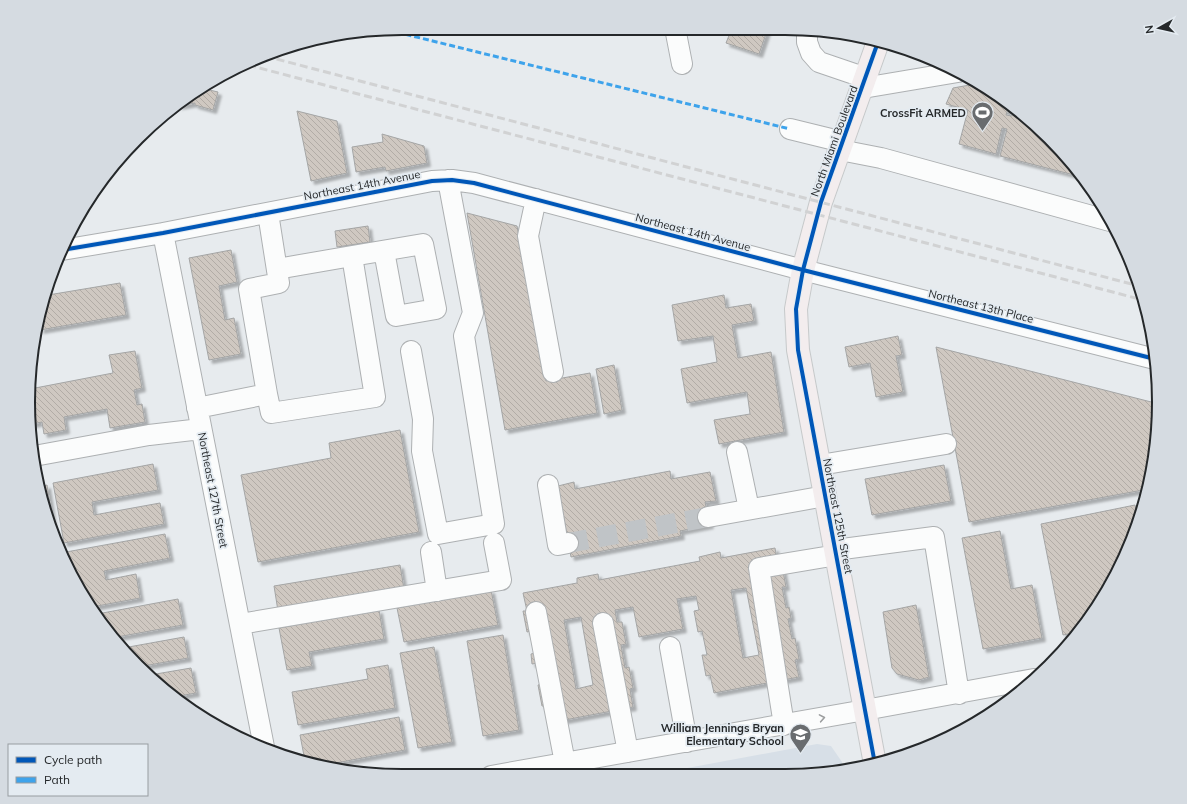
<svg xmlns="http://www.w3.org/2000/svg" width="1187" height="804" viewBox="0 0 1187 804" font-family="Mulish,sans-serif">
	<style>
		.built { fill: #d7dfe7 }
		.building { fill: url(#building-back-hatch); stroke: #a4a5a5; fill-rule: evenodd; filter: url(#shadow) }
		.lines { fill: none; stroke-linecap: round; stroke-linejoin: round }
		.minor-tunnel { stroke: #c0c4c7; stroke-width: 20; stroke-dasharray: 20 10; stroke-linecap: butt }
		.minor-casing { stroke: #adb0b2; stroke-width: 22 }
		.major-casing { stroke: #c6c9ca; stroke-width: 24 }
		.minor { stroke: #fbfcfc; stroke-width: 20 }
		.major { stroke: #f3edee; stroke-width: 22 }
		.rail { stroke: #d1d2d3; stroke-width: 3; stroke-dasharray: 8 4; stroke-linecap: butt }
		.quiet { stroke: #3ea3eb; stroke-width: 3; stroke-dasharray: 6 3; stroke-linecap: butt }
		.cycleway-casing { stroke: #e4ebf1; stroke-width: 6 }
		.cycleway { stroke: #0057b8; stroke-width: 4 }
		.oneway { stroke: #9b9d9e }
		.labels { text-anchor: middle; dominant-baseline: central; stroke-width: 3.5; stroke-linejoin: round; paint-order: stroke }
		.poi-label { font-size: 11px; font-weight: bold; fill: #25282a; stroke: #e4ebf1; text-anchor: end }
		.street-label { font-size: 11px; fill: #25282a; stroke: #e4ebf1 }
		.rim { fill: none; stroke: #25282a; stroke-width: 2 }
	</style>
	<defs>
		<pattern id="building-back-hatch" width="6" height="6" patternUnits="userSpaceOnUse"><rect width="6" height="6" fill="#cfc8c1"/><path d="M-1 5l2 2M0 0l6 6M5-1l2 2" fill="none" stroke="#b2aca6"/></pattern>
		<filter id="shadow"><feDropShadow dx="3.5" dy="3.5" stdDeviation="1" flood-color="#0004"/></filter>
	</defs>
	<rect width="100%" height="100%" fill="#e7ebee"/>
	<!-- built -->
	<path class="built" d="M817,744L831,746L842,762L843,770L785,776H644Z"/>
	<!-- building -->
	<path class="building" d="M732,28H768L759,54L726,43Z
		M975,84L1008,108L1006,115L1012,116L1013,111L1049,137L1082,177L1000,156L1007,129L1002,128L996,154L959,144L968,110L946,104L953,88Z
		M201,88L218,92L213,110L195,105V103L178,106L194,91Z
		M297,111L337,121L347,173L311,181Z
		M382,134L424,146L427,163L386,171L385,167L356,172L352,147L383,142Z
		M467,213L517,226L546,381L590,373L597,413L505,430Z
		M368,226L370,242L337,247L335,231Z
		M231,250L237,282L219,286L225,320L234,318L241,354L209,360L189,258Z
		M120,283L126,315L40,330L48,295Z
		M724,295L726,308L751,304L754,321L732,325L738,358L771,352L784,432L719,444L714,420L750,414L747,392L687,403L681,369L717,362L713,336L678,341L672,305Z
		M898,336L902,355L896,356L903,392L876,397L870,363L849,367L845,347Z
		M936,347L1159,404L1152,475L1145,499L1143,490L969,522Z
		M135,351L142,388L134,390L137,405L142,404L145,422L110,428L107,409L64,417L66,430L44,434L42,422L32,424L30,389L113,373L109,355Z
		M614,365L622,410L604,414L596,369Z
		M400,430L419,532L258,562L241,475L331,458L329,443Z
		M153,464L158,490L92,502L94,515L160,503L164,524L64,543L53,483Z
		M944,465L951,501L872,515L865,479Z
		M670,471L671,479L710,472L716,501L705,502L710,525L680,531L681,536L571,557L558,486L574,482L575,489Z
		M47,485L53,523L40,487Z
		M1135,505L1138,520L1131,545L1096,610L1078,632L1063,635L1041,524Z
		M1000,531L1011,589L1032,585L1042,638L983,649L962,538Z
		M165,534L170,558L104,571L106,580L136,574L140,598L92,607L78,589L68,561L66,552Z
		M775,548L778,565L782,566L786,587H782L786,608L789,607L791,618L788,619L792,639L795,638L799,659L795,660L799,677L714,693L710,675L706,676L702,655H707L702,631L698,632L694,611L699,610L696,596L677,599L683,629L639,637L633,607L615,610L617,622H622L626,644L621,645L625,668L629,667L633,688L630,689L633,707L549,723L545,706H542L538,685L541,684L538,663L532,664L531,654L535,653L531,631L527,632L523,611H527L523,593L577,583V578L598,574L599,580L700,561L699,557L720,552L721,558ZM746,588L759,655L743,658L731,590ZM581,617L593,685L576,689L564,620Z
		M400,565L404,589L278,611L274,586Z
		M491,590L498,625L404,642L397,608Z
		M178,599L183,625L117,637V640L97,614Z
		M916,605L929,677L919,680L897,674L892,668L883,612Z
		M379,610L384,639L309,652L312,666L287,670L279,628Z
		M503,635L519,730L483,736L467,641Z
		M184,637L188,658L138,667L123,648Z
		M434,647L452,742L418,748L400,653Z
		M388,665L395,708L298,725L292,692L368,679L366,669Z
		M191,668L196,693L179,696L150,675Z
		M399,717L405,750L320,766L305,761L300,735Z"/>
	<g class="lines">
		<!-- minor-tunnel -->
		<path class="minor-tunnel" d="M568,543L708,517"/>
		<defs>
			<path id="minor" d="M675,28L682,64
				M807,30V42L811,53L819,62L866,78
				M863,88L958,72
				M790,129L843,142
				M840,150L881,158L1110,221
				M536,199L528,236L553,372
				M163,233L264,747
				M62,250L163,233L432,181L452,180L474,183L803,270L1155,359
				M352,256L423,244L436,309L396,316L384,251
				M411,351L423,419L422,451L438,534L494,524L464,336L473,313L448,180
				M267,394L271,413L375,397L352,256L277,269
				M197,408L267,394L249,289L279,283L268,213
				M737,452L749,509
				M34,456L149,435L201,429
				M820,465L946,444
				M548,485L558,545L568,543
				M708,517L825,496
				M835,550L934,537L959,694
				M431,552L437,591
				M536,612L565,763
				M603,623L628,752
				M240,624L501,580L494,543
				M670,647L687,742
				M784,725L759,568L837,555
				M491,776L865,710L1034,679"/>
			<path id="major" d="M875,764L798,350L796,309L803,270L821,202L878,42"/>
		</defs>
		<!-- minor casing -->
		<use href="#minor" class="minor-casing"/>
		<!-- major casing -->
		<use href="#major" class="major-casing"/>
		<!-- minor -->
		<use href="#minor" class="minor"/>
		<!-- major -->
		<use href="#major" class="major"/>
		<!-- rail -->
		<path class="rail" d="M265,56L1139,286
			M248,65L1143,300"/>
		<!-- quiet -->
		<path class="quiet" d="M388,30L790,129"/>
		<defs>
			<path id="cycleway" d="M62,250L163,233L432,181L452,180L474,183L803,270L1155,359
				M875,764L798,350L796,309L803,270L821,202L878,42"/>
		</defs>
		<!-- cycleway casing -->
		<use href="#cycleway" class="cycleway-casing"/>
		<!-- cycleway -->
		<use href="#cycleway" class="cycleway"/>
	</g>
	<!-- one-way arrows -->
	<defs><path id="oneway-chevron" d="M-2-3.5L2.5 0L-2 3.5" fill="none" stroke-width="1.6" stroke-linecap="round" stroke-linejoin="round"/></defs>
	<use class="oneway" href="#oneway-chevron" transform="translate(822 718) rotate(-10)"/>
	<!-- icons -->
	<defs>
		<symbol id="stadium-pin" viewBox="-11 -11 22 30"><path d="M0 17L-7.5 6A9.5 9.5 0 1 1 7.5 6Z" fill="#696c6f" stroke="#e4ebf1"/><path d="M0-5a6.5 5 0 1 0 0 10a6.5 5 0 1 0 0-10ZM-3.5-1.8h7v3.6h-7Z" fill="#fff"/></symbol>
		<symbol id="school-pin" viewBox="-11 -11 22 30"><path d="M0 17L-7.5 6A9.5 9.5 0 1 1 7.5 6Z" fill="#696c6f" stroke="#e4ebf1"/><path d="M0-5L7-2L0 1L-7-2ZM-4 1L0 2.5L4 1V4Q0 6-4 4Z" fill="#fff"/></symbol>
	</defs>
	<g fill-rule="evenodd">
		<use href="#stadium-pin" x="970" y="100" width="25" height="34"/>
		<use href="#school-pin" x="788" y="722" width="25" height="34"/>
	</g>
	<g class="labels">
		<!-- poi labels -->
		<g class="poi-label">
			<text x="966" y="113">CrossFit ARMED</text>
			<text x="784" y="728">William Jennings Bryan<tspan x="784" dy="13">Elementary School</tspan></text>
		</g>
		<!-- street labels -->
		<g class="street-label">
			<text transform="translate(834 141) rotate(-70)">North Miami Boulevard</text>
			<text transform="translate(362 185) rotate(-11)">Northeast 14th Avenue</text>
			<text transform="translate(693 232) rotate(15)">Northeast 14th Avenue</text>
			<text transform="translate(981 306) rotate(14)">Northeast 13th Place</text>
			<text transform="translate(213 490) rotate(79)">Northeast 127th Street</text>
			<text transform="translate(838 516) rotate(79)">Northeast 125th Street</text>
		</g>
	</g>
	<!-- crop -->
	<path d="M0 0H1187V804H0ZM402 35H785A367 367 0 0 1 1152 402V402A367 367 0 0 1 785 769H402A367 367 0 0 1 35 402V402A367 367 0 0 1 402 35Z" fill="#d5dbe1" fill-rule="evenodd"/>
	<path class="rim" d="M402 35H785A367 367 0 0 1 1152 402V402A367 367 0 0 1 785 769H402A367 367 0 0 1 35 402V402A367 367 0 0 1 402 35Z"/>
	<!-- legend -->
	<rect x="8" y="744" width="140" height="52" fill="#e4ebf1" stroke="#989da1"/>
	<rect x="16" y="757" width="20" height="6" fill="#0057b8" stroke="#989da1"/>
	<text x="44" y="764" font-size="12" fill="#25282a">Cycle path</text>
	<rect x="16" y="777" width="20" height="6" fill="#3ea3eb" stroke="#989da1"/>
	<text x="44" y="784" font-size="12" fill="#25282a">Path</text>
	<!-- north arrow -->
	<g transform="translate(1159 28) rotate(262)" stroke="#e4ebf1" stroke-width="3" paint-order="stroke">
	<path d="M0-3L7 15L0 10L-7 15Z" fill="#25282a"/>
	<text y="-6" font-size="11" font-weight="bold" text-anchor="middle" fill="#25282a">N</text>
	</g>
</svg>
